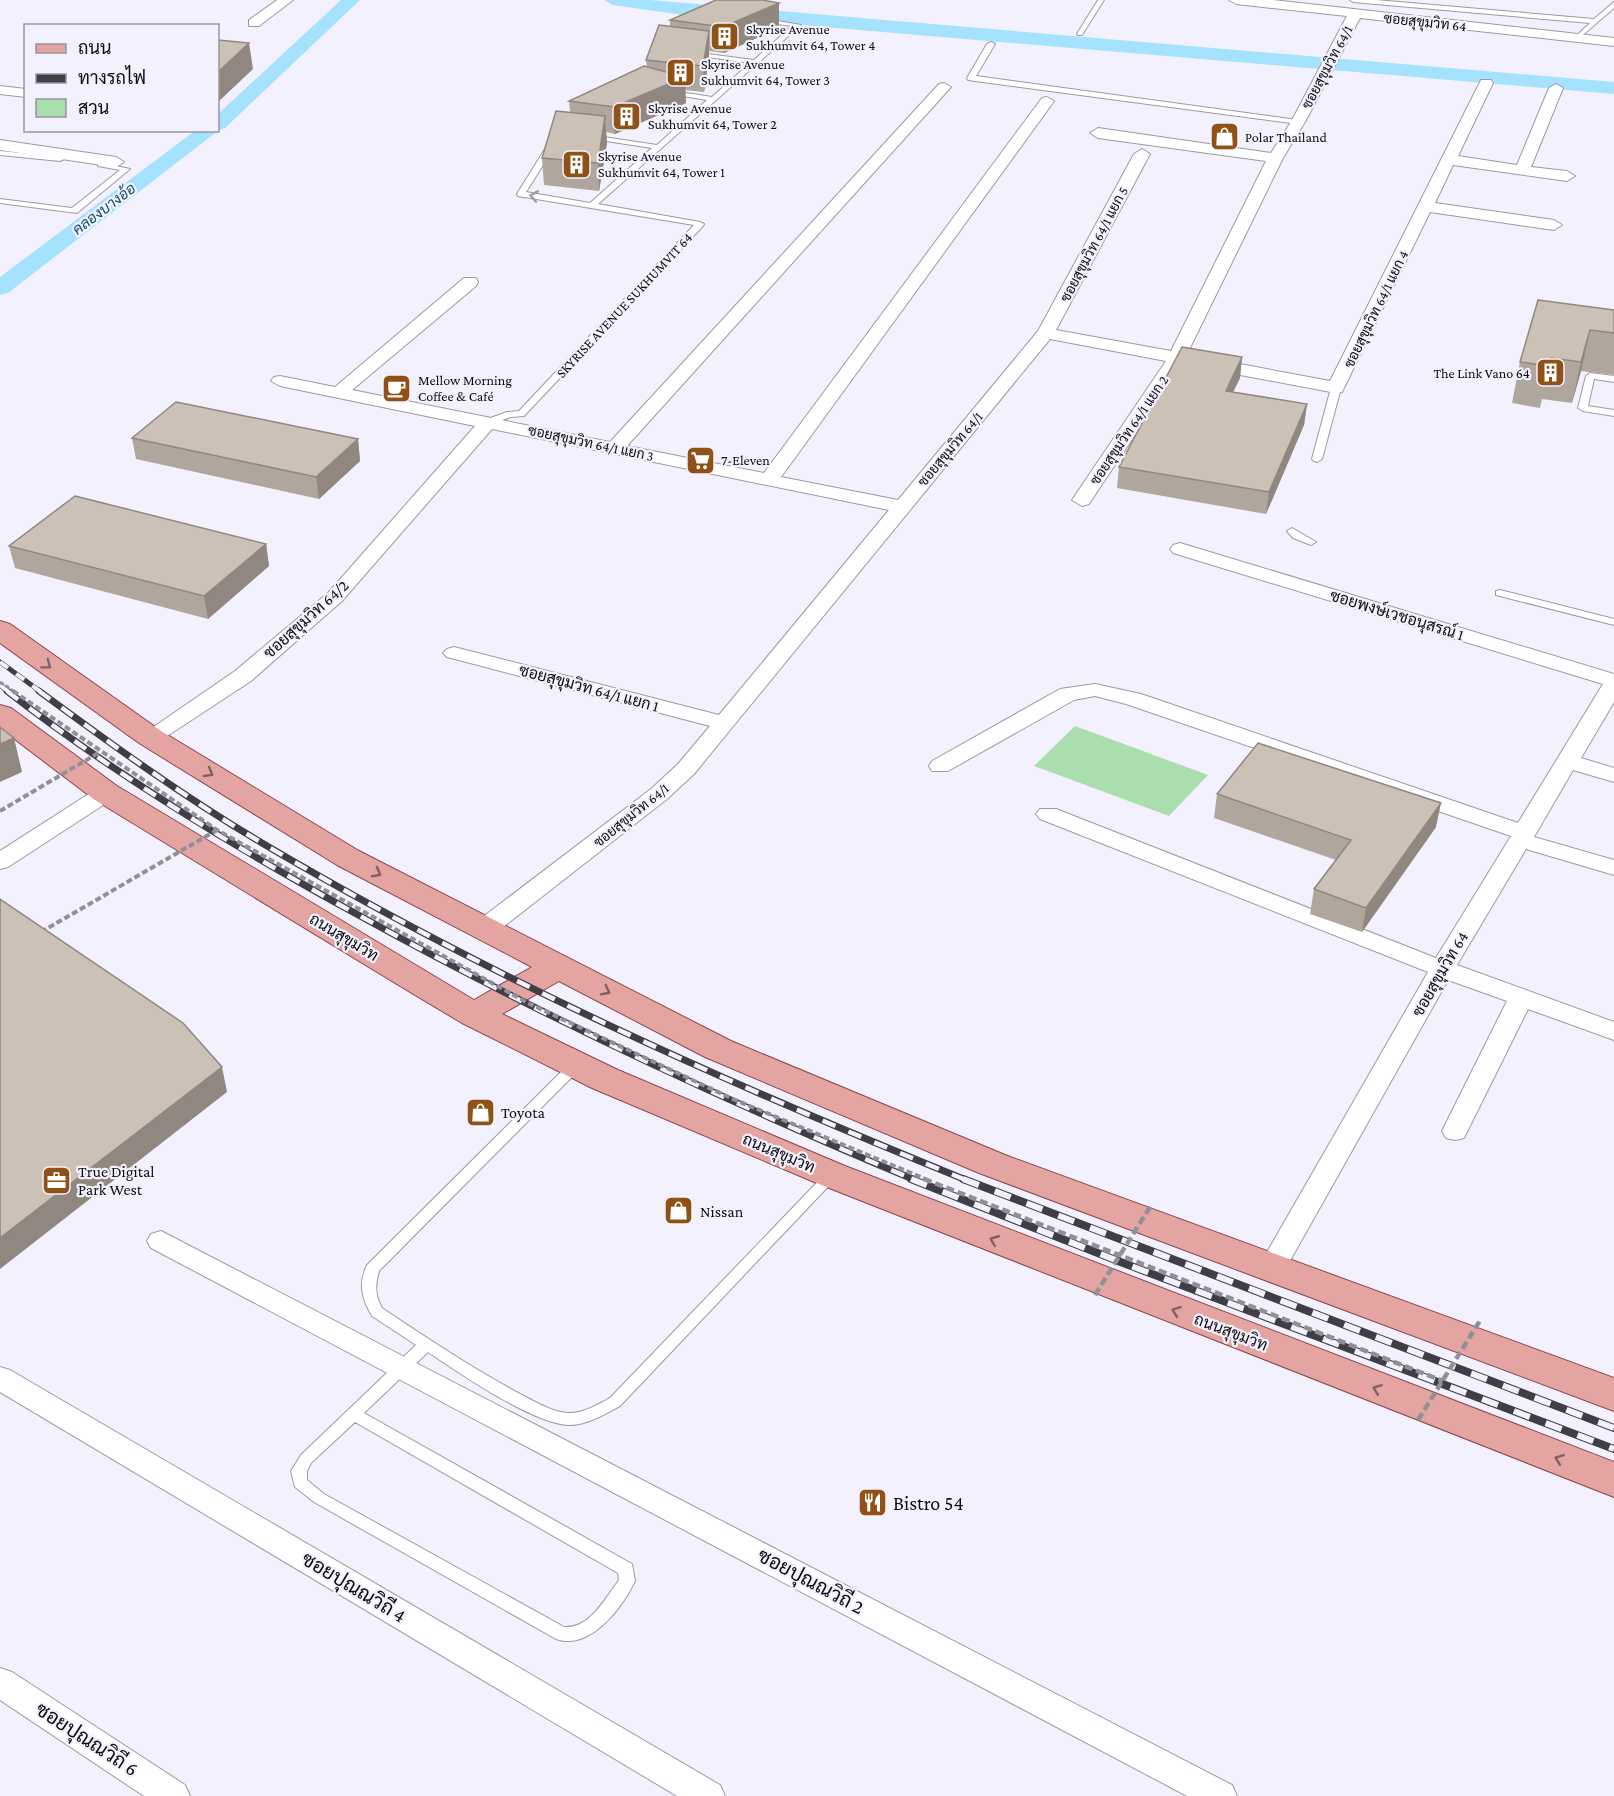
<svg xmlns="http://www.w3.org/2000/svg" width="1614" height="1796" viewBox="0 0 1614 1796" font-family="'Crimson Pro',Sarabun,serif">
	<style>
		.green { fill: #abdeae }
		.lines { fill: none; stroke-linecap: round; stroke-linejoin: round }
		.canal { fill: #a4e2fe; fill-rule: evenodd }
		.lane-casing { stroke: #9c99a6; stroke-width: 2 }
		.street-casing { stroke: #9c99a6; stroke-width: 2 }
		.primary-casing { stroke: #8c4847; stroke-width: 2 }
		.lane { fill: #fff; fill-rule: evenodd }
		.street { fill: #fff; fill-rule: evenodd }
		.primary { fill: #e3a4a2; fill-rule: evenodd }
		.rail-far2-casing { stroke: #3f3e44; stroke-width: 5 }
		.rail-far1-casing { stroke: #3f3e44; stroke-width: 7 }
		.rail-casing { stroke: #3f3e44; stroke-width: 8 }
		.rail-far2 { stroke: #f4f1fe; stroke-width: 4; stroke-dasharray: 10; stroke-linecap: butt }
		.rail-far1 { stroke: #f4f1fe; stroke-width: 4.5; stroke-dasharray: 14; stroke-linecap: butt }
		.rail { stroke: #f4f1fe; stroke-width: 6; stroke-dasharray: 17; stroke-linecap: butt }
		.path-bridge-far2 { stroke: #918f98; stroke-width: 3; stroke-dasharray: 4.5 2; stroke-linecap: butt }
		.path-bridge-far1 { stroke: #918f98; stroke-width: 4; stroke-dasharray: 6 3; stroke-linecap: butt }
		.path-bridge { stroke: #918f98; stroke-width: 4.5; stroke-dasharray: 8 4; stroke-linecap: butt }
		.wall { fill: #afa69d }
		.shaded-wall { fill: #8f8780 }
		.building { fill: #ccc1b7; stroke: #8f8780; stroke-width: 1.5 }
		.oneway { stroke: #9f9ea0 }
		.oneway2 { stroke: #836061 }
		.labels { text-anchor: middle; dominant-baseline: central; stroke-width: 4.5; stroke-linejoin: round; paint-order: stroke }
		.far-street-label { font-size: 14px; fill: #0e0d11; stroke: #f4f1fe }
		.far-poi-label { font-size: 14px; fill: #0e0d11; stroke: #f4f1fe; text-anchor: start }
		.far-water-label { font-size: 15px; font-style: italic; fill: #0c4f67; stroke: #f4f1fe }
		.street-label { font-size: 16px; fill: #0e0d11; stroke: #f4f1fe }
		.poi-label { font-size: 16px; fill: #0e0d11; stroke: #f4f1fe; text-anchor: start }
		.near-poi-label { font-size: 20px; fill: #0e0d11; stroke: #f4f1fe; text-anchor: start }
		.near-street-label { font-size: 20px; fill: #0e0d11; stroke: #f4f1fe }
	</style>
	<rect width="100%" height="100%" fill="#f4f1fe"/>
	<!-- green -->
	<path class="green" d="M1075,726L1208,775L1169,816L1034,766Z"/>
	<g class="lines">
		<!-- canal -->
		<path class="canal" d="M341,0H360L225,128L219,130L8,293L0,295V277L196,130H218V114Z
			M604,0H650L1614,82V94L683,15L613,5Z"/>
		<defs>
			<path id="lane" d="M1098,0H1104L1082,35H1078L1077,34Z
				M1350,0H1376L1594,19L1614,2V8L1577,40L1575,39V37L1590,23L1353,2Z
				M765,19L801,25L598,204L700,222L704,224L703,226L524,416L511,417L491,424H485V420L507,412L519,411L694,225L518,196L517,194L548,144L555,146L526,192L590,203L652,148L593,139L589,137L590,135L657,145L707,100L670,94L666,92L667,90L712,97L750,63L694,55L692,54V52L754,60L792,26L763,22V20Z
				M991,42L995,44L976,76L1298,120L1302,122L1298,124L968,80L967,78L987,44Z
				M0,151L60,157L64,159L60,161L0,155Z
				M98,162L130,169L77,213L0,203V199L72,208L120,170L98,166Z
				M1590,373L1614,376V382L1594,379L1588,406L1614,410V416L1583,411L1578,408L1586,376Z
				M1336,385L1341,388L1322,459L1317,462L1314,461L1312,459L1331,388Z
				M1292,528L1316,542L1311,545L1293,538L1287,531Z
				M1500,590L1614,619V625L1496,595V591Z
				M576,1061L581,1062L582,1065L581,1068L379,1271C375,1285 375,1296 382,1308C427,1338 472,1368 520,1394C534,1401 550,1411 567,1413C582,1414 597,1405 610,1398L827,1172H837L839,1175L620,1406C605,1414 585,1426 568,1425C532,1423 459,1373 428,1352L364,1413L632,1564L635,1581C622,1608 590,1651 556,1639L314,1502L295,1487L291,1471L301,1455L416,1345L372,1316C362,1299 358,1284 367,1265L571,1062ZM355,1422L618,1573L619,1580C606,1597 590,1629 564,1627L324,1494L307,1480V1471L311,1463Z"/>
			<path id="street" d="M277,0H293L259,26H249V20Z
				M1229,0H1273L1614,38V46L1360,18L1305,122L1283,158L1187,354L1330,381L1481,80H1491L1493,83L1458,156L1517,165L1549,88L1556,84L1563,88L1531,167L1567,171L1575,176L1567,181L1453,165L1435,203L1554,220L1562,225L1554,230L1430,212L1342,392L1336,393L1182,364L1089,504L1082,506L1072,500L1166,361L1050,339L694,774L667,799L493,935L484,937L475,935L472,929L475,923L651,789L678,764L710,726L447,657L443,653L447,649L454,647L719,715L889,510L492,429L342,601L251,681L158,742H142L139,737L235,671L328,593L475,426L280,386L271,381L274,377L280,376L335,387L464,278H476L478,282L476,286L352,390L610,442L939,84L944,83L951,87L627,446L764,473L1042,98L1047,97L1054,101L1052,104L781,477L898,500L1038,331L1134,154L1142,149L1150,154L1056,330L1171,351L1266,161L1098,138L1090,133L1098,128L1271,153L1291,122L1347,16L1236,4Z
				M0,86L26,89V97L0,94Z
				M0,140L116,157L124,162L116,167L0,150Z
				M1180,543L1614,674V702L1581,758L1614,768V782L1573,770L1534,837L1614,860V875L1526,849L1457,965L1614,1022V1040L1528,1009L1464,1138L1455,1140L1446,1138L1442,1131L1507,1001L1448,980L1282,1275L1272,1279L1262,1275L1258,1268L1428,972L1040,819L1036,814L1040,809H1056L1436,958L1511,836L1126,704L1095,696L1074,700L948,771H932L929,766L932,761L1060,689L1095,684L1141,694L1518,823L1603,684L1173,553L1170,549L1173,545Z
				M106,786L114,788L117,793L114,798L8,867L0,869V851L98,788Z
				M161,1231L1232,1785L1237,1796H1187L151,1248L147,1241L151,1234Z
				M0,1367L10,1370L720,1785L725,1796H677L0,1392Z
				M0,1668L12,1672L185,1785L190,1796H144L0,1700Z"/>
			<path id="primary" d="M0,621L10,624L161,731L359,851L731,1041L1005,1155L1614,1378V1411L979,1173L705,1057L559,981L502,1014L618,1070L845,1166L1614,1462V1497L819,1184L592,1088L462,1023L400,986L95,800L0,728V705L11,708L117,786L474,1000L532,967L337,865L139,743L0,643Z"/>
		</defs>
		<!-- lane casing -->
		<use href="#lane" class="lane-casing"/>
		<!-- street casing -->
		<use href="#street" class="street-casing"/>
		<!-- primary casing -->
		<use href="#primary" class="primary-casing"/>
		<!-- lane -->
		<use href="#lane" class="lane"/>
		<!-- street -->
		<use href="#street" class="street"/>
		<!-- primary -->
		<use href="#primary" class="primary"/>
		<defs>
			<path id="rail-far2" d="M0,662L41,692
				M0,685L9,692"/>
			<path id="rail-far1" d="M7,691C118,777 239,850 362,917C541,1016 726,1101 915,1180
				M39,691C111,744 184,797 262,843C487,976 724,1082 966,1180"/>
			<path id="rail" d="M911,1179L1118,1261L1614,1449
				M963,1179L1614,1428"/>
		</defs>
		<!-- rail-far2 casing -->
		<use href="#rail-far2" class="rail-far2-casing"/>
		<!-- rail-far1 casing -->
		<use href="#rail-far1" class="rail-far1-casing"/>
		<!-- rail casing -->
		<use href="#rail" class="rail-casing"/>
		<!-- rail-far2 -->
		<use href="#rail-far2" class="rail-far2"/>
		<!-- rail-far1 -->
		<use href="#rail-far1" class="rail-far1"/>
		<!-- rail -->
		<use href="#rail" class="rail"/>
		<!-- path-bridge-far2 -->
		<path class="path-bridge-far2" d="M0,682L15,692"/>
		<!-- path-bridge-far1 -->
		<path class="path-bridge-far1" d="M13,691L217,830L528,1003L733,1099L928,1180
			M0,811L100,752
			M41,932L217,830"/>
		<!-- path-bridge -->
		<path class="path-bridge" d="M924,1179L1443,1381
			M1095,1295L1150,1207
			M1418,1420L1481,1319"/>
	</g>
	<!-- wall -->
	<path class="wall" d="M779,3V28L724,53L709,51V57L704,92L685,90L686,103L615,134L606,132L607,143L599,191L544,185L542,158L570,112L569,101L647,67L646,60L670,27V20Z
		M1614,310V375L1581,371L1572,403L1542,399L1540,408L1512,403L1520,362Z
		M1242,357L1240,378L1233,392L1307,404L1304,425L1266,514L1117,488L1119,467Z
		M132,438L358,439L360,461L319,499L136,459Z
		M266,544L269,566L208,619L15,568L9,546Z
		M1217,794L1436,827L1362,932L1310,914L1314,889L1336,860L1214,818Z"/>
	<!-- shaded-wall -->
	<path class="shaded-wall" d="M779,3V28L724,53L723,27Z
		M709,31V57L704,92L703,66Z
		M249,43L253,69L218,102V72Z
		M685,77L686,103L615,134L614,107Z
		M605,116L607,143L599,191L598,163Z
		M1590,330L1581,371L1572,403L1581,362Z
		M1242,357L1240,378L1223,412L1226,391Z
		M1307,404L1304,425L1266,514L1269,492Z
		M358,439L360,461L319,499L316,477Z
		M266,544L269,566L208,619L204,596Z
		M14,738L22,772L0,782V744Z
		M1441,803L1436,827L1362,932L1366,908Z
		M222,1067L227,1092L0,1269V1238Z"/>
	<!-- building -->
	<path class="building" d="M716,0H762L779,3L723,27L670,20Z
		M659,25L709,31L703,66L646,60Z
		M218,40L249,43L218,72Z
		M644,66L685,77L614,107L569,101Z
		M556,111L605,116L598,163L542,158Z
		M1538,300L1614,310V333L1590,330L1581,362L1551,358L1549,366L1520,362Z
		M1182,347L1242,357L1226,391L1307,404L1269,492L1119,467Z
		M176,402L358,439L316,477L132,438Z
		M75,496L266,544L204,596L9,546Z
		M0,727L14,738L0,744Z
		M1258,743L1441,803L1366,908L1314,889L1351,840L1217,794Z
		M0,899L183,1023L222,1067L0,1238Z"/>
	<!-- one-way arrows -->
	<defs><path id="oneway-chevron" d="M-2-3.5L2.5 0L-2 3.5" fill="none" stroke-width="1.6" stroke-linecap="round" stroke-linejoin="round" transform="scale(1.5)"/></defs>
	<use class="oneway" href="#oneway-chevron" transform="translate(534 196) rotate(-170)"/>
	<g class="oneway2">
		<use href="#oneway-chevron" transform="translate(47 665) rotate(37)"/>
		<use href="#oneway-chevron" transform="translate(209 773) rotate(31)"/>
		<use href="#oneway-chevron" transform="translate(377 873) rotate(28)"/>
		<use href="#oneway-chevron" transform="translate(606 991) rotate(27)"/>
		<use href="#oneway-chevron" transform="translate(994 1240) rotate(-158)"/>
		<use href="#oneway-chevron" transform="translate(1176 1311) rotate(-159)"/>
		<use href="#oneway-chevron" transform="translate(1377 1389) rotate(-159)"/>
		<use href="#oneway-chevron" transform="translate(1559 1459) rotate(-159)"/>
	</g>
	<!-- icons -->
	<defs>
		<symbol id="building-square" viewBox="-11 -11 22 22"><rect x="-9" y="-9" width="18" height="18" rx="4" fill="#8f5116" stroke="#f4f1fe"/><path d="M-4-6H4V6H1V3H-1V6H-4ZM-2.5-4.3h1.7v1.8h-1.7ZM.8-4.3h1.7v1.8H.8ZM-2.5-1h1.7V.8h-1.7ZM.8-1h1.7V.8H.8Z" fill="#fff"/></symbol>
		<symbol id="shop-square" viewBox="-11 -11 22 22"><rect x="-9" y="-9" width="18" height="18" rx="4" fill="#8f5116" stroke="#f4f1fe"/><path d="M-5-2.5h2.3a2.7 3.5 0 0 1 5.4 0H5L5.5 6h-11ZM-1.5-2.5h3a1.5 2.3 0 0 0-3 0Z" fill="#fff"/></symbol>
		<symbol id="cafe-square" viewBox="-11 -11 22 22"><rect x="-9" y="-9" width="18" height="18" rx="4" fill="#8f5116" stroke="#f4f1fe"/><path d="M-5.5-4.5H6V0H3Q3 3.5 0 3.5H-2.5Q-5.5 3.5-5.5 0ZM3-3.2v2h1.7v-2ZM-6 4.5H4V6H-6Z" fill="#fff"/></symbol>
		<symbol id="supermarket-square" viewBox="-11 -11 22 22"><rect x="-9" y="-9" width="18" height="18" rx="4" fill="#8f5116" stroke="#f4f1fe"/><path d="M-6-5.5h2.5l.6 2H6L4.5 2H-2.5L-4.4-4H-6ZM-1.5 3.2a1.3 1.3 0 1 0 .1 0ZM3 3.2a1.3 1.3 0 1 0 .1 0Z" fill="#fff"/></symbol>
		<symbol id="office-square" viewBox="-11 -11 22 22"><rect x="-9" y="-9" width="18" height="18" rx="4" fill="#8f5116" stroke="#f4f1fe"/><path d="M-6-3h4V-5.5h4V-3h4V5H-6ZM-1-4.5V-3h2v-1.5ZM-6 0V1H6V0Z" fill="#fff"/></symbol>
		<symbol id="restaurant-square" viewBox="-11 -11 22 22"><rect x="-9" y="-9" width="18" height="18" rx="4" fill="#8f5116" stroke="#f4f1fe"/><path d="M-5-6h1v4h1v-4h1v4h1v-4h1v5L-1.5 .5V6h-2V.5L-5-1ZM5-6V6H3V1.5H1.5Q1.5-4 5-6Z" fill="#fff"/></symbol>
	</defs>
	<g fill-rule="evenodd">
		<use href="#building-square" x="708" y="20" width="33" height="33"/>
		<use href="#building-square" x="664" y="56" width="33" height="33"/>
		<use href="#building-square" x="610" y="100" width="33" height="33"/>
		<use href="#shop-square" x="1208" y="120" width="33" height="33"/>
		<use href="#building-square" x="560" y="148" width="33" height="33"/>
		<use href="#building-square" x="1534" y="356" width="33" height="33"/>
		<use href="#cafe-square" x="380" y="372" width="33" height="33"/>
		<use href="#supermarket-square" x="684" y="444" width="33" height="33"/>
		<use href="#shop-square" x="464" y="1096" width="33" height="33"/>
		<use href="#office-square" x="40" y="1164" width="33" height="33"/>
		<use href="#shop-square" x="662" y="1194" width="33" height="33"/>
		<use href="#restaurant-square" x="856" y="1486" width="33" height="33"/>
	</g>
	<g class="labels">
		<!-- far-street labels -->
		<g class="far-street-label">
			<text transform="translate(1425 22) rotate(6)">ซอยสุขุมวิท 64</text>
			<text transform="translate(1327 67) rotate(-62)">ซอยสุขุมวิท 64/1</text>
			<text transform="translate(1094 244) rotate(-62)">ซอยสุขุมวิท 64/1 แยก 5</text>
			<text transform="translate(624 305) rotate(-47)">SKYRISE AVENUE SUKHUMVIT 64</text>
			<text transform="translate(1376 309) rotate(-64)">ซอยสุขุมวิท 64/1 แยก 4</text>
			<text transform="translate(1129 430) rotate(-56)">ซอยสุขุมวิท 64/1 แยก 2</text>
			<text transform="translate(591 443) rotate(12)">ซอยสุขุมวิท 64/1 แยก 3</text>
			<text transform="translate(950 449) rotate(-50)">ซอยสุขุมวิท 64/1</text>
			<text transform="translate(631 815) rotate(-39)">ซอยสุขุมวิท 64/1</text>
		</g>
		<!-- far-poi labels -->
		<g class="far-poi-label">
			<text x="746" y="29">Skyrise Avenue<tspan x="746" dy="16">Sukhumvit 64, Tower 4</tspan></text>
			<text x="701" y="64">Skyrise Avenue<tspan x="701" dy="16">Sukhumvit 64, Tower 3</tspan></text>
			<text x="648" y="108">Skyrise Avenue<tspan x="648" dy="16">Sukhumvit 64, Tower 2</tspan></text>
			<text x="1245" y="137">Polar Thailand</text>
			<text x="598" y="156">Skyrise Avenue<tspan x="598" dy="16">Sukhumvit 64, Tower 1</tspan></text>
			<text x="1530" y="373" text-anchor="end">The Link Vano 64</text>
			<text x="418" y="380">Mellow Morning<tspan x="418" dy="16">Coffee &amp; Café</tspan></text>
			<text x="721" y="460">7-Eleven</text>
		</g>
		<!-- far-water labels -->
		<g class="far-water-label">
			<text transform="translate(104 209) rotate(-37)">คลองบางอ้อ</text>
		</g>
		<!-- street labels -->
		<g class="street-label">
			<text transform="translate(1397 615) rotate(17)">ซอยพงษ์เวชอนุสรณ์ 1</text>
			<text transform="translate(306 619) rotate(-42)">ซอยสุขุมวิท 64/2</text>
			<text transform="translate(589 688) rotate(15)">ซอยสุขุมวิท 64/1 แยก 1</text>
			<text transform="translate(344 937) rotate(31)">ถนนสุขุมวิท</text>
			<text transform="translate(1440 974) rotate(-60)">ซอยสุขุมวิท 64</text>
			<text transform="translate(779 1153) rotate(23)">ถนนสุขุมวิท</text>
			<text transform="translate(1231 1332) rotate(21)">ถนนสุขุมวิท</text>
		</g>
		<!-- poi labels -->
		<g class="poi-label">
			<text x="501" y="1112">Toyota</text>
			<text x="78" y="1171">True Digital<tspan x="78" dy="18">Park West</tspan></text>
			<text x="700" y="1211">Nissan</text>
		</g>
		<!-- near-poi labels -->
		<g class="near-poi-label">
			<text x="893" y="1503">Bistro 54</text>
		</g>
		<!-- near-street labels -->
		<g class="near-street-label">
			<text transform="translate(811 1581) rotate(28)">ซอยปุณณวิถี 2</text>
			<text transform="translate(354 1587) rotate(31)">ซอยปุณณวิถี 4</text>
			<text transform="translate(87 1739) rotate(33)">ซอยปุณณวิถี 6</text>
		</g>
	</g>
	<!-- legend -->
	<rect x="24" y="24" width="195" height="108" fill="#f4f1fe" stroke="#98969f" stroke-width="1.5"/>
	<rect x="36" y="44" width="30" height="9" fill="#e3a4a2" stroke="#98969f" stroke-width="1.5"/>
	<text x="78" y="54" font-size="18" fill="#0e0d11">ถนน</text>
	<rect x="36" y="74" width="30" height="9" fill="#3f3e44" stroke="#98969f" stroke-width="1.5"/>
	<text x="78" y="84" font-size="18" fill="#0e0d11">ทางรถไฟ</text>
	<rect x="36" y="99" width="30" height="18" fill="#abdeae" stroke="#98969f" stroke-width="1.5"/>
	<text x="78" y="114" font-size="18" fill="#0e0d11">สวน</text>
</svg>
